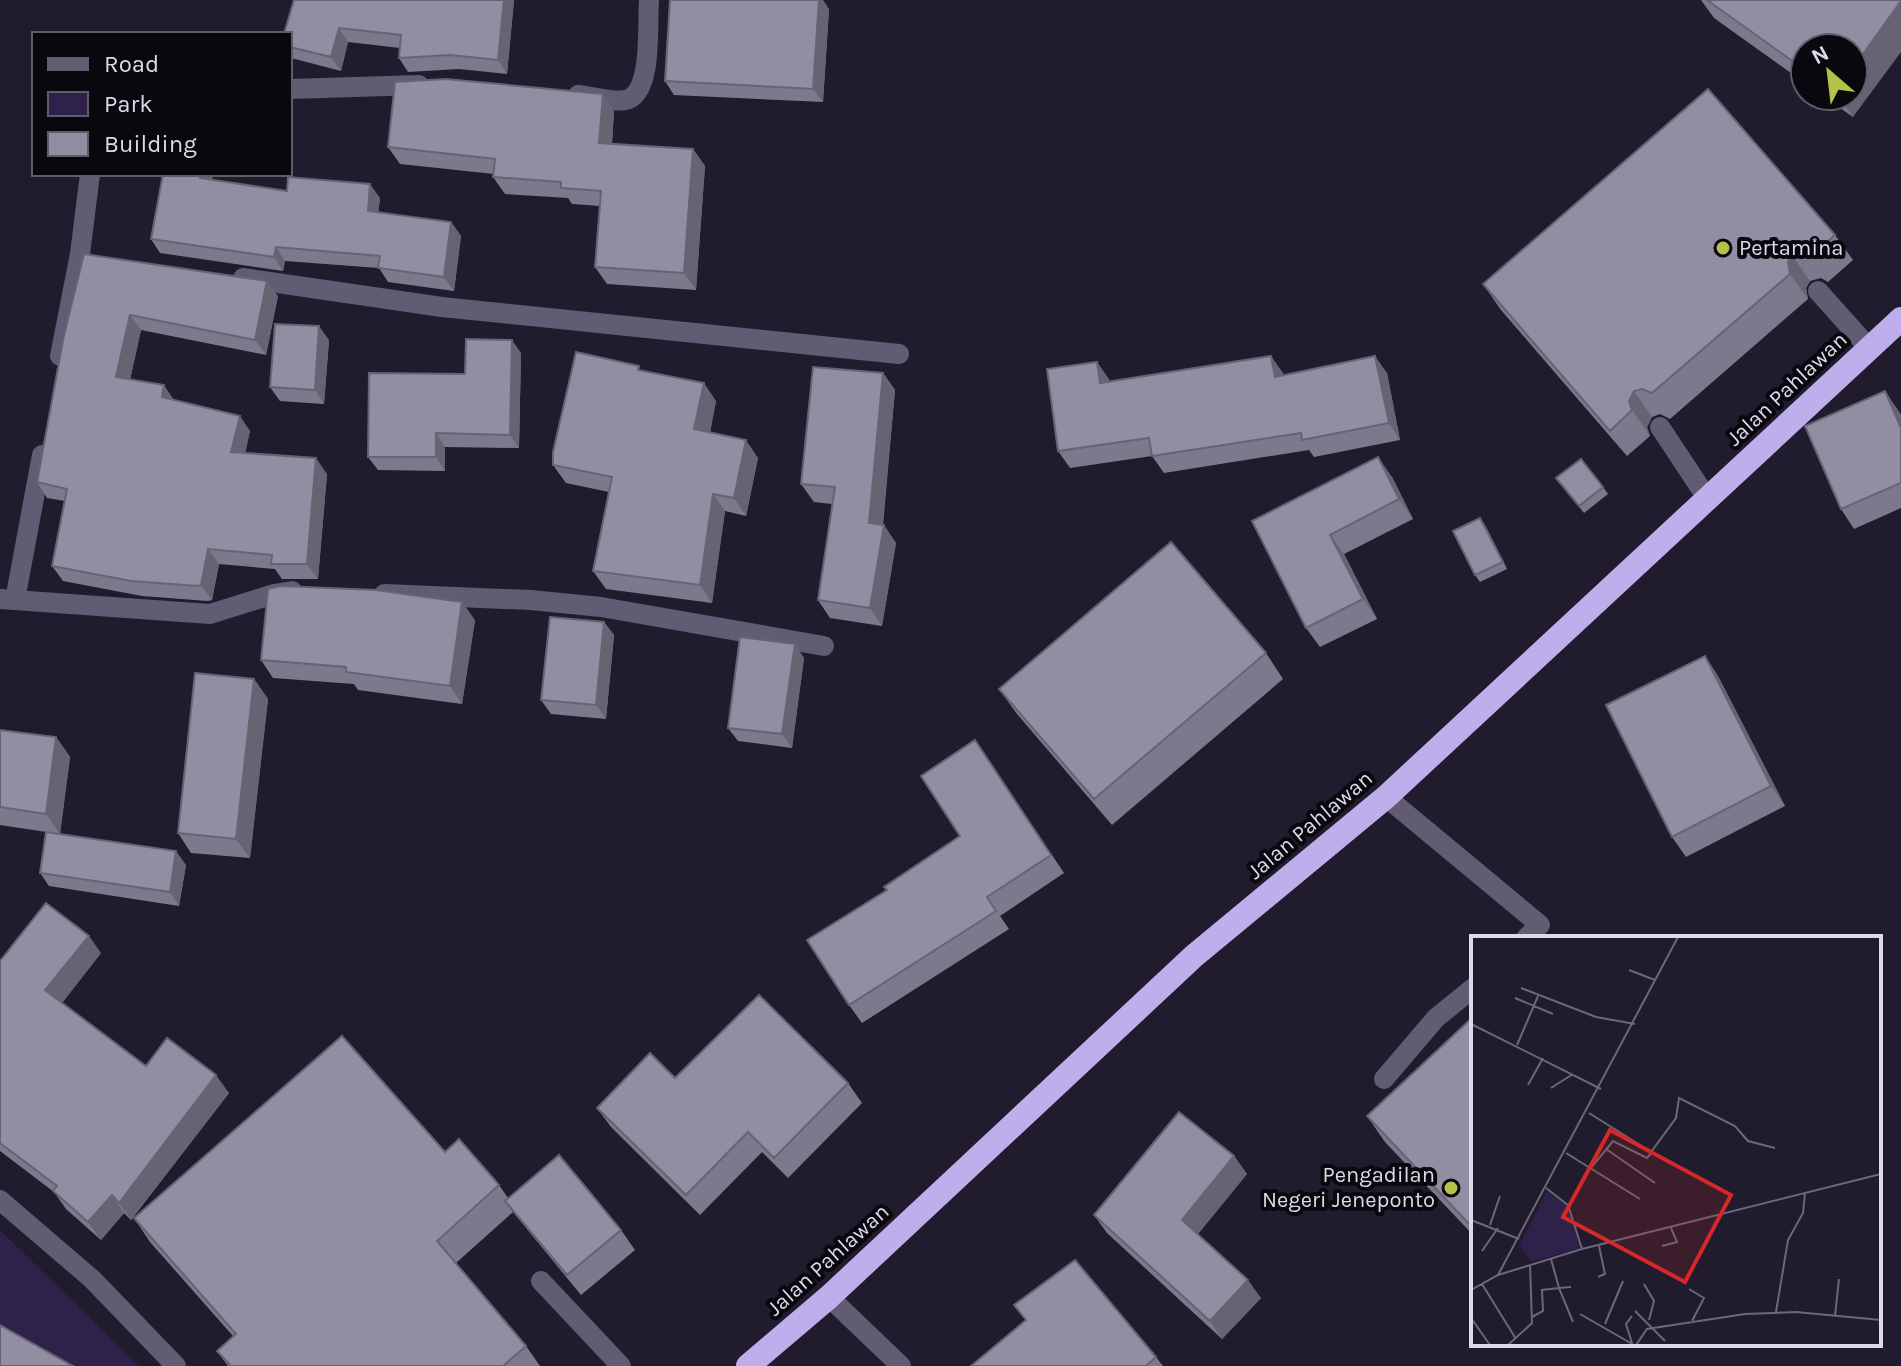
<svg xmlns="http://www.w3.org/2000/svg" width="1901" height="1366" viewBox="0 0 1901 1366" font-family="Karla,sans-serif">
	<style>
		.green { fill: #2e224a }
		.lines { fill: none; stroke-linecap: round; stroke-linejoin: round }
		.minor { stroke: #615b74; stroke-width: 20 }
		.highway { stroke: #beafec; stroke-width: 24 }
		.wall { fill: #7d798c }
		.shaded-wall { fill: #666372 }
		.building { fill: #918da3; stroke: #666372; stroke-width: 2 }
		.poi-dot { fill: #b4c24a; stroke: #0a080f; stroke-width: 3 }
		.labels { text-anchor: middle; dominant-baseline: central; stroke-width: 8; stroke-linejoin: round; paint-order: stroke }
		.poi-label { font-size: 22px; fill: #dcdae6; stroke: #0a080f; text-anchor: start }
		.street-label { font-size: 22px; fill: #dcdae6; stroke: #0a080f }
		.inset-road { fill: none; stroke: #6b6877; stroke-width: 2 }
		.view { fill: #d62828; fill-opacity: 0.15; stroke: #d62828; stroke-width: 4 }
		.inset-edge { fill: none; stroke: #dcdae6; stroke-width: 4 }
	</style>
	<rect width="100%" height="100%" fill="#201c2d"/>
	<!-- green -->
	<path class="green" d="M0,1230L139,1366H0Z"/>
	<g class="lines">
		<!-- minor -->
		<path class="minor" d="M290,89L419,85
			M578,95C591,96 617,104 629,99C653,88 647,22 649,0
			M243,278L442,307L899,354
			M1818,291L1869,348
			M60,356L80,254L90,174
			M1660,427L1707,498
			M384,594L531,600L601,607L824,646
			M0,599L210,614L274,594L292,591
			M15,600L42,455
			M1386,797L1540,925L1526,938
			M1384,1079L1436,1018L1473,988
			M0,1200L92,1279L176,1366
			M541,1281L621,1366
			M829,1297L901,1366"/>
		<!-- highway -->
		<path class="highway" d="M748,1366L829,1297L1194,956L1386,797L1901,319"/>
	</g>
	<!-- wall -->
	<path class="wall" d="M514,0L507,74L459,69L408,72L399,58L400,48L348,42L341,71L291,58L290,57V34Z
		M1701,0H1901L1853,117L1823,96H1853L1805,48V83L1714,18Z
		M829,9L823,102L674,95L665,81Z
		M614,111L612,144L693,149L705,166L696,290L607,284L595,267L600,206L572,204L568,198L505,194L493,177L494,174L400,164L388,147Z
		M163,174H213L212,180L287,191L380,198L378,213L451,222L461,236L454,291L388,282L379,268L285,261L283,271L160,253L151,239Z
		M1835,235L1853,260L1828,282L1821,278L1810,281L1806,288L1808,299L1670,419L1660,414L1652,417L1647,427L1650,436L1627,456L1501,310L1483,284Z
		M84,254L278,296L266,355L141,330L130,380L174,400L250,431L245,453L327,474L318,579H282L275,569L219,564L212,600L208,601L142,596L63,581L52,566L65,501L47,498L37,482Z
		M329,340L324,404L280,401L270,387Z
		M521,353L519,448L445,447V471L378,470L368,457L465,374Z
		M1271,356L1283,376L1387,373L1400,440L1314,457L1309,450L1164,473L1152,456L1070,468L1058,451L1109,379V382Z
		M643,370L716,401L710,433L758,458L746,516L725,511L712,603L606,589L593,571L609,492L566,483L553,465Z
		M883,373L895,390L883,525L896,543L882,626L830,618L818,600L832,504L814,502L801,484Z
		M1885,391L1901,415V508L1854,529L1841,509Z
		M1392,477L1413,519L1344,554L1377,619L1320,647L1306,628L1252,521Z
		M1556,478L1603,487L1608,494L1584,513Z
		M1480,518L1485,525L1507,569L1480,582L1475,575Z
		M475,620L462,704L358,690L354,684L273,678L261,660Z
		M604,622L614,635L606,719L551,714L541,700Z
		M1266,653L1283,679L1112,825L1017,714L999,689Z
		M1705,656L1718,676L1785,806L1686,857L1672,837Z
		M804,658L792,748L738,741L728,728Z
		M254,679L268,699L250,858L191,853L178,833Z
		M0,730L56,737L70,757L60,834L0,825Z
		M975,740L1064,873L1000,916L1009,929L862,1023L849,1005L887,890L960,836Z
		M186,865L179,906L49,886L40,873Z
		M101,953L62,1003L146,1066L229,1093L131,1220L124,1213L101,1240L66,1209L54,1192L0,1151V961Z
		M1473,1017V1235L1385,1142L1367,1116Z
		M675,1078L848,1083L862,1103L788,1178L762,1152L700,1215L611,1127L597,1108Z
		M445,1152L499,1185L508,1198L621,1230L635,1250L581,1295L513,1212L456,1263L526,1346L540,1366H228L217,1351L233,1336L150,1242L134,1218Z
		M1234,1156L1247,1174L1198,1234L1261,1298L1222,1339L1107,1233L1094,1215Z
		M1156,1357L1163,1366H971Z"/>
	<!-- shaded-wall -->
	<path class="shaded-wall" d="M504,0H514L507,74L498,60Z
		M819,0H823L829,9L823,102L813,89Z
		M1901,1V52L1853,117L1838,96H1853V68Z
		M339,28L348,42L341,71L331,57Z
		M603,94L614,111L611,160L599,143Z
		M693,149L705,166L696,290L684,273Z
		M201,174H213L210,192L200,178Z
		M370,184L380,198L377,225L368,211Z
		M451,222L461,236L454,291L444,277Z
		M276,247L285,261L283,271L274,257Z
		M1792,255L1810,281L1806,288L1808,299L1790,274L1788,262Z
		M267,281L278,296L266,355L255,340Z
		M130,315L141,330L127,393L116,377Z
		M319,326L329,340L324,404L315,390Z
		M512,340L521,353L519,448L510,435Z
		M1271,356L1283,373L1286,394L1275,377Z
		M1375,356L1387,373L1400,440L1389,423Z
		M1097,362L1109,379L1112,400L1100,383Z
		M883,373L895,390L881,539L884,525L896,543L882,626L870,608L869,523Z
		M704,383L716,401L707,447L694,429Z
		M164,385L174,400L162,397Z
		M1634,391L1652,417L1647,427L1650,436L1632,410L1629,401Z
		M1885,391L1901,415V428Z
		M240,416L250,431L242,467L231,452Z
		M436,433L445,447V471L436,457Z
		M746,440L758,458L746,516L734,498Z
		M1378,457L1392,477L1413,519L1399,499Z
		M316,458L327,474L318,579L307,564Z
		M713,494L725,511L712,603L700,585Z
		M1480,518L1485,525L1507,569L1503,562Z
		M1330,535L1344,554L1377,619L1363,599Z
		M208,549L219,564L212,600L201,585Z
		M462,602L475,620L462,704L450,686Z
		M604,622L614,635L606,719L596,705Z
		M795,644L804,658L792,748L782,734Z
		M1705,656L1718,676L1785,806L1771,786Z
		M254,679L268,699L250,858L236,839Z
		M56,737L70,757L60,834L46,814Z
		M176,851L186,865L179,906L170,892Z
		M89,936L101,953L58,1008L45,990Z
		M216,1075L229,1093L131,1220L119,1203Z
		M1234,1156L1247,1174L1195,1237L1182,1220Z
		M112,1195L124,1213L101,1240L88,1222Z
		M1248,1280L1261,1298L1222,1339L1210,1321Z"/>
	<!-- building -->
	<path class="building" d="M294,0H504L498,60L450,55L399,58L401,35L339,28L331,57L290,47V34H284Z
		M670,0H819L813,89L665,81Z
		M1707,0H1901V1L1853,68V48H1805V70Z
		M446,79L603,94L599,143L693,149L684,273L595,267L601,191L561,188V182L493,177L495,159L388,147L395,82Z
		M1708,89L1835,235L1810,257L1803,253L1792,255L1788,262L1790,274L1652,393L1642,389L1634,391L1629,401L1632,410L1610,431L1483,284Z
		M163,174H201L200,178L287,191L288,177L370,184L368,211L451,222L444,277L378,268L380,256L276,247L274,257L151,239Z
		M84,254L267,281L255,340L130,315L116,377L164,385L162,397L240,416L231,452L316,458L307,564H271L272,555L208,549L201,585L198,586L131,581L52,566L67,489L37,482L64,335Z
		M275,324L319,326L315,390L270,387Z
		M466,339L512,340L510,435L436,433V457H368L369,373L465,374Z
		M576,352L639,366L638,370L704,383L694,429L746,440L734,498L713,494L700,585L593,571L612,477L553,465V452Z
		M1271,356L1275,377L1375,356L1389,423L1302,440L1301,433L1152,456L1149,438L1058,451L1047,369L1097,362L1100,383Z
		M813,367L883,373L869,523L884,525L870,608L818,600L835,487L801,484Z
		M1885,391L1901,428V483L1841,509L1805,426Z
		M1378,457L1399,499L1330,535L1363,599L1306,628L1252,521Z
		M1581,459L1603,487L1579,506L1556,478Z
		M1480,518L1503,562L1475,575L1453,531Z
		M1171,542L1266,653L1094,799L999,689Z
		M281,586L376,590L462,602L450,686L346,672V667L261,660L268,589Z
		M550,617L604,622L596,705L541,700Z
		M740,637L795,644L782,734L728,728Z
		M1705,656L1771,786L1672,837L1606,705Z
		M195,673L254,679L236,839L178,833Z
		M0,730L56,737L46,814L0,807Z
		M975,740L1051,855L987,897L996,911L849,1005L807,940L887,890L884,887L960,836L921,776Z
		M46,832L176,851L170,892L40,873Z
		M46,903L89,936L45,990L146,1066L167,1038L216,1075L119,1203L112,1195L88,1222L53,1191L57,1186L0,1143V961Z
		M759,995L848,1083L774,1158L748,1132L686,1195L597,1108L650,1053L675,1078Z
		M1473,1017V1228L1367,1116Z
		M342,1036L445,1152L459,1139L499,1185L437,1241L526,1346L503,1366H231L217,1351L236,1334L134,1218Z
		M1179,1112L1234,1156L1182,1220L1248,1280L1210,1321L1094,1215Z
		M559,1155L621,1230L567,1275L505,1201Z
		M1075,1260L1156,1357L1146,1366H971L1026,1320L1014,1305Z
		M0,1325L73,1366H0Z"/>
	<!-- markers -->
	<g class="poi-dot">
		<circle cx="1723" cy="248" r="8"/>
		<circle cx="1451" cy="1188" r="8"/>
	</g>
	<g class="labels">
		<!-- poi labels -->
		<g class="poi-label">
			<text x="1739" y="248">Pertamina</text>
			<text x="1435" y="1175" text-anchor="end">Pengadilan<tspan x="1435" dy="25">Negeri Jeneponto</tspan></text>
		</g>
		<!-- street labels -->
		<g class="street-label">
			<text transform="translate(1787 389) rotate(-43)">Jalan Pahlawan</text>
			<text transform="translate(1310 825) rotate(-40)">Jalan Pahlawan</text>
			<text transform="translate(828 1260) rotate(-42)">Jalan Pahlawan</text>
		</g>
	</g>
	<!-- overview -->
	<g transform="translate(1471 936)">
		<rect width="410" height="410" fill="#201c2d"/>
		<path d="M76,255L96,269L109,312L60,326L48,309Z" fill="#2e224a"/>
		<path class="inset-road" d="M158,34L184,44M50,52L125,81L164,88M44,62L82,78M0,88L130,153M46,109L67,60M57,149L72,122M80,152L102,138M118,177L180,216L205,182L208,162L264,190L277,205L304,212M135,213L184,247M95,217L169,263M119,233L142,205L176,222L181,216M75,252L97,269L111,313M0,284L48,303M19,289L29,260M191,310L206,306L200,292M11,315L27,292M80,323L88,352L100,351M27,339L207,1M127,341L134,338L128,310M11,348L45,403M173,348L183,365L178,384M218,353L233,362L221,385M0,354L27,339L111,313L410,238M164,375L194,405M305,376L317,304L332,277L334,257M109,378L163,409M161,380L155,388L161,407M364,380L368,343M61,381L72,375L71,354L88,352L102,386M0,382L19,409M134,388L152,345M37,409L61,387L59,329M165,409L176,393L274,378L325,376L410,384"/>
		<path class="view" d="M139,194L260,259L214,346L92,281Z"/>
		<rect width="410" height="410" class="inset-edge"/>
	</g>
	<!-- legend -->
	<rect x="32" y="32" width="260" height="144" fill="#0a080f" stroke="#5e5c65" stroke-width="2"/>
	<rect x="48" y="58" width="40" height="12" fill="#615b74" stroke="#5e5c65" stroke-width="2"/>
	<text x="104" y="72" font-size="24" fill="#dcdae6">Road</text>
	<rect x="48" y="92" width="40" height="24" fill="#2e224a" stroke="#5e5c65" stroke-width="2"/>
	<text x="104" y="112" font-size="24" fill="#dcdae6">Park</text>
	<rect x="48" y="132" width="40" height="24" fill="#918da3" stroke="#5e5c65" stroke-width="2"/>
	<text x="104" y="152" font-size="24" fill="#dcdae6">Building</text>
	<!-- north arrow -->
	<g transform="translate(1829 72) rotate(332)"><circle r="38" fill="#0a080f" stroke="#5e5c65" stroke-width="2"/>
	<path d="M0-6L14 30L0 20L-14 30Z" fill="#b4c24a"/>
	<text y="-12" font-size="22" font-weight="bold" text-anchor="middle" fill="#dcdae6">N</text>
	</g>
</svg>
